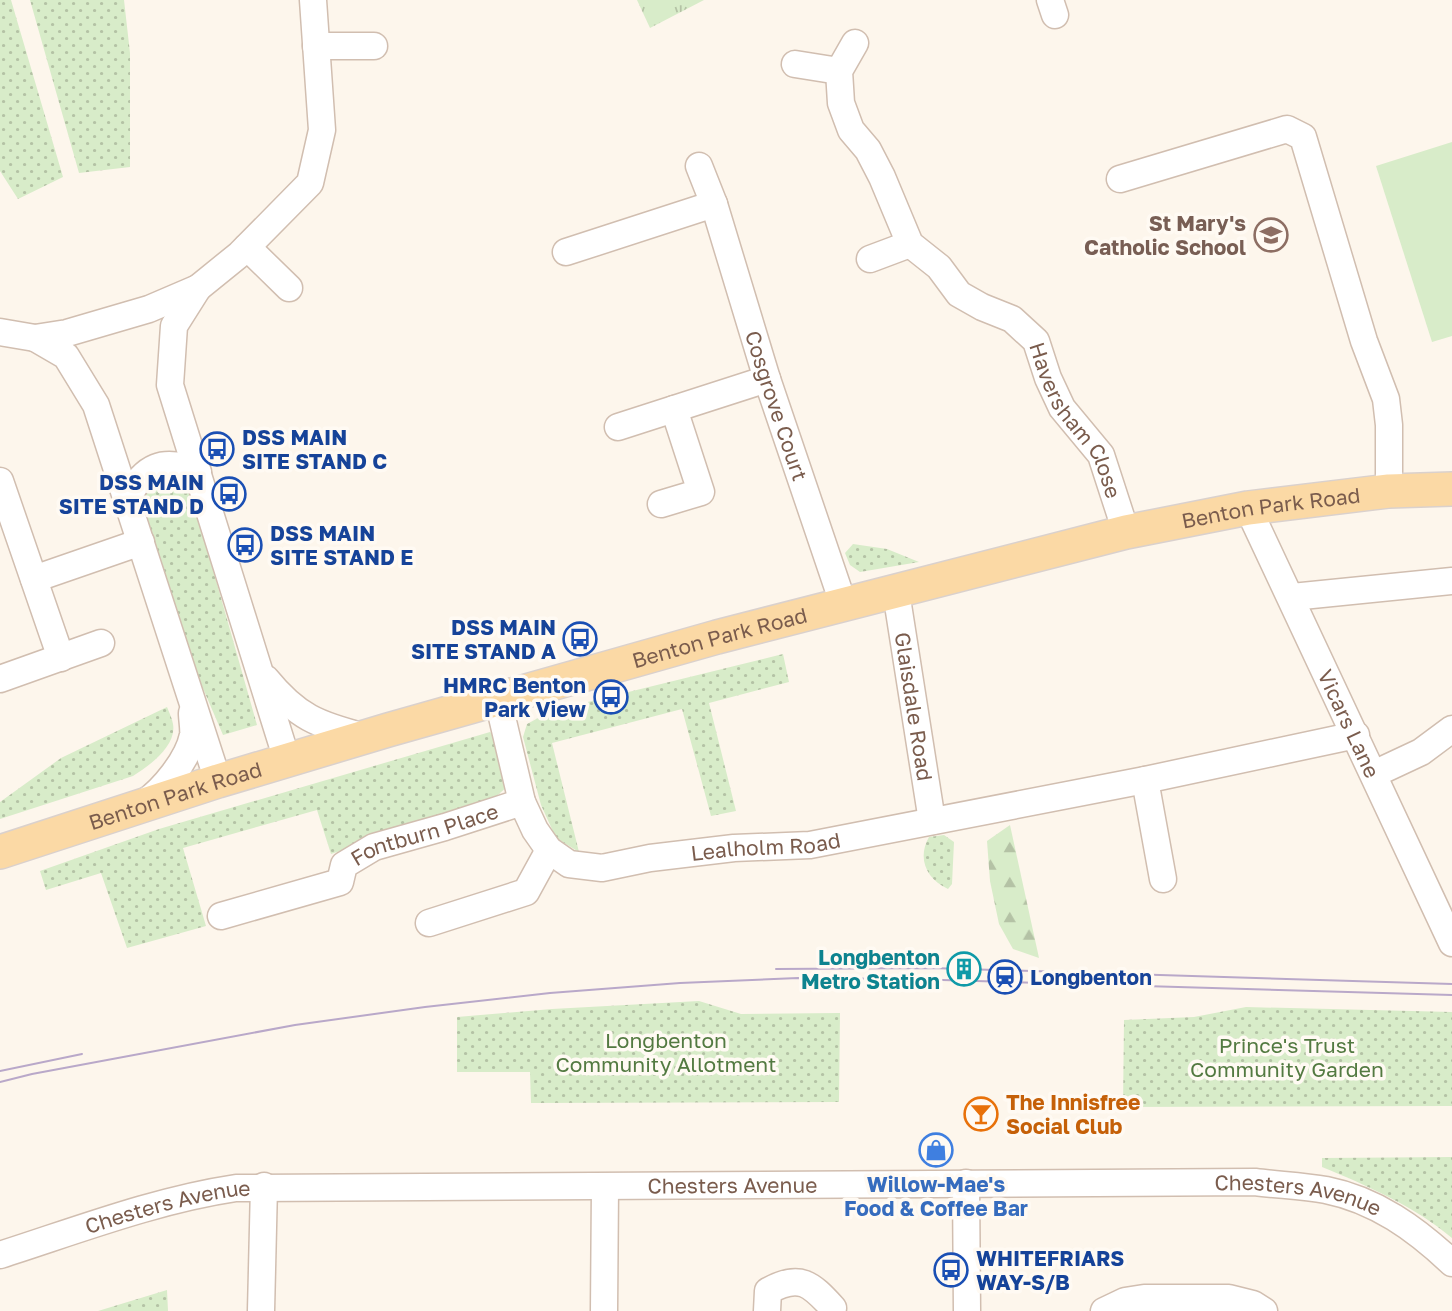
<svg xmlns="http://www.w3.org/2000/svg" width="1452" height="1311" viewBox="0 0 1452 1311" font-family="'Golos Text',sans-serif">
	<style>
		.grass { fill: url(#grass-dots) }
		.forest { fill: url(#forest-firs) }
		.park { fill: url(#park-tufts) }
		.pitch { fill: #d8ecc9 }
		.lines { fill: none; stroke-linecap: round; stroke-linejoin: round }
		.minor-casing { stroke: #d1beb0; stroke-width: 29 }
		.major-casing { stroke: #dad1cd; stroke-width: 36 }
		.minor { stroke: #fff; stroke-width: 26 }
		.major { stroke: #fbd9a5; stroke-width: 33 }
		.tram { stroke: #b9a8c9; stroke-width: 2 }
		.labels { text-anchor: middle; dominant-baseline: central; stroke-width: 7; stroke-linejoin: round; paint-order: stroke }
		.education-label { font-size: 21px; font-weight: bold; fill: #785e54; stroke: #fffaf3; text-anchor: end }
		.street-label { font-size: 21px; fill: #7a5c4d; stroke: #fffaf3 }
		.transit-label { font-size: 21px; font-weight: bold; fill: #164399; stroke: #fffaf3; text-anchor: start }
		.culture-label { font-size: 21px; font-weight: bold; fill: #0d838f; stroke: #fffaf3; text-anchor: end }
		.park-label { font-size: 21px; fill: #537a41; stroke: #fffaf3 }
		.food-label { font-size: 21px; font-weight: bold; fill: #c56008; stroke: #fffaf3; text-anchor: start }
		.shop-label { font-size: 21px; font-weight: bold; fill: #366cbe; stroke: #fffaf3 }
	</style>
	<defs>
		<pattern id="grass-dots" width="8" height="8" patternUnits="userSpaceOnUse" patternTransform="scale(1.75)"><rect width="8" height="8" fill="#d8ecc9"/><path d="M2 2h.1M6 6h.1" fill="none" stroke="#b4c2a5" stroke-width="1.8" stroke-linecap="round"/></pattern>
		<pattern id="forest-firs" width="22" height="20" patternUnits="userSpaceOnUse" patternTransform="scale(1.75)"><rect width="22" height="20" fill="#d8ecc9"/><path d="M5 1l3.5 6h-7zM16 11l3.5 6h-7z" fill="#b4c2a5"/></pattern>
		<pattern id="park-tufts" width="24" height="20" patternUnits="userSpaceOnUse" patternTransform="scale(1.75)"><rect width="24" height="20" fill="#d8ecc9"/><path d="M3 7l-1-3M5 7V3M7 7l1-3M15 17l-1-3M17 17v-4M19 17l1-3" fill="none" stroke="#b4c2a5"/></pattern>
	</defs>
	<rect width="100%" height="100%" fill="#fdf6ec"/>
	<!-- grass -->
	<path class="grass" d="M0,0H11L63,177L18,199L0,171Z
		M30,0H124L130,53V167L79,173Z
		M178,476L189,485L257,725L223,735L187,651L142,504L144,490L153,479Z
		M853,544L887,549L919,562L860,572L850,565L845,553Z
		M783,654L789,682L709,703L736,811L711,816L682,709L552,743L579,852L556,838L541,805L523,737L527,724L551,711Z
		M167,707C169,712 172,718 173,724C177,746 149,766 133,776L0,819V802L61,758Z
		M490,732L498,739L508,786L492,800L331,854L317,810L183,848L206,926L127,948L101,873L46,890L40,871L159,829Z
		M944,835L954,842L952,884L948,889C926,879 917,858 929,837Z
		M699,1001L741,1014L840,1013L839,1102L531,1103L530,1072H457V1017L552,1009Z
		M1246,1007L1452,1012V1106L1123,1107L1124,1020L1194,1017Z
		M1452,1157V1238C1414,1206 1368,1186 1322,1167V1158Z
		M167,1290L168,1311H98Z"/>
	<!-- forest -->
	<path class="forest" d="M1010,825L1039,958L1013,949L999,924L990,881L987,841Z"/>
	<!-- park -->
	<path class="park" d="M637,0H704L650,28Z"/>
	<!-- pitch -->
	<path class="pitch" d="M1452,142V336L1432,342L1376,166Z"/>
	<g class="lines">
		<defs>
			<g id="minor">
				<path d="M1050,0L1055,15"/>
				<path id="s1" d="M855,43L839,71L841,103L851,130L868,150L882,177L910,244L939,267L959,294L982,307L1012,319L1036,341L1048,378L1062,408L1101,455L1126,532"/>
				<path d="M316,46H374"/>
				<path d="M795,64L839,71"/>
				<path id="s2" d="M699,166L714,204L767,379L844,606"/>
				<path d="M1120,179L1287,129L1303,137L1364,341L1386,399L1389,425V491"/>
				<path d="M247,247L289,288"/>
				<path d="M566,252L714,204"/>
				<path d="M870,259L910,244"/>
				<path d="M198,288L174,326L170,385L287,760"/>
				<path d="M0,332L35,338L67,333L149,309L198,288L240,254L310,183L322,130L313,0"/>
				<path d="M35,338L66,356L96,405L218,781"/>
				<path d="M618,427L767,379"/>
				<path d="M0,481L61,658"/>
				<path d="M127,499C144,466 163,457 198,472"/>
				<path d="M661,504L701,492L674,409"/>
				<path id="s3" d="M1248,508L1452,943"/>
				<path d="M34,579L141,542"/>
				<path id="s4" d="M896,592L932,821"/>
				<path d="M1292,597L1452,581"/>
				<path d="M0,679L101,643"/>
				<path d="M266,679C297,717 318,725 365,737"/>
				<path id="s5" d="M498,700L522,802L535,830L549,850L569,864L602,868L650,858L734,848L810,845L1145,780L1356,735"/>
				<path d="M1374,774L1421,752L1452,729"/>
				<path d="M1145,780L1163,879"/>
				<path d="M144,803C163,790 188,760 193,735C194,729 192,720 192,713"/>
				<path id="s6" d="M221,916L340,882L344,865L374,847L445,827L522,802"/>
				<path d="M429,923L526,892L549,850"/>
				<path d="M966,1183L967,1311"/>
				<path id="s7" d="M0,1255C78,1230 156,1200 236,1188L1255,1182C1279,1185 1303,1186 1326,1190C1376,1200 1416,1229 1452,1263"/>
				<path d="M261,1311L264,1186"/>
				<path d="M604,1311L605,1187"/>
				<path d="M767,1311L768,1291C800,1273 811,1284 833,1308"/>
				<path d="M1104,1311L1125,1301L1144,1298H1229L1253,1304L1264,1311"/>
			</g>
			<g id="major">
				<path id="s8" d="M0,852L218,781L388,730L717,637L1126,532L1248,508L1389,491L1452,489"/>
			</g>
		</defs>
		<!-- minor casing -->
		<use href="#minor" class="minor-casing"/>
		<!-- major casing -->
		<use href="#major" class="major-casing"/>
		<!-- minor -->
		<use href="#minor" class="minor"/>
		<!-- major -->
		<use href="#major" class="major"/>
		<!-- tram -->
		<path class="tram" d="M776,969L932,968L1452,984
			M0,1071L82,1054
			M0,1082L32,1074L295,1025L425,1007L550,993L680,983L798,978L909,979L1452,995"/>
	</g>
	<!-- icons -->
	<defs>
		<symbol id="school-ring" viewBox="-11 -11 22 22"><circle r="9.5" fill="#fffaf3" stroke="#8d6e63" stroke-width="1.5"/><path d="M0-5L7-2L0 1L-7-2ZM-4 1L0 2.5L4 1V4Q0 6-4 4Z" fill="#8d6e63"/></symbol>
		<symbol id="bus-ring" viewBox="-11 -11 22 22"><circle r="9.5" fill="#fffaf3" stroke="#1a4fb4" stroke-width="1.5"/><path d="M-5-6H5V4H4V6H2V4H-2V6H-4V4H-5ZM-3.5-4V0h7V-4ZM-3.5 1.2v1.5H-2V1.2ZM2 1.2v1.5H3.5V1.2Z" fill="#1a4fb4"/></symbol>
		<symbol id="building-ring" viewBox="-11 -11 22 22"><circle r="9.5" fill="#fffaf3" stroke="#0f9aa8" stroke-width="1.5"/><path d="M-4-6H4V6H1V3H-1V6H-4ZM-2.5-4.3h1.7v1.8h-1.7ZM.8-4.3h1.7v1.8H.8ZM-2.5-1h1.7V.8h-1.7ZM.8-1h1.7V.8H.8Z" fill="#0f9aa8"/></symbol>
		<symbol id="station-ring" viewBox="-11 -11 22 22"><circle r="9.5" fill="#fffaf3" stroke="#1a4fb4" stroke-width="1.5"/><path d="M-3-6H3Q5-6 5-4V2Q5 4 3 4L4.5 6H3L1.5 4h-3L-3 6H-4.5L-3 4Q-5 4-5 2V-4Q-5-6-3-6ZM-3.5-4v3h7v-3ZM-3.5 1v1.5H-2V1ZM2 1v1.5H3.5V1Z" fill="#1a4fb4"/></symbol>
		<symbol id="bar-ring" viewBox="-11 -11 22 22"><circle r="9.5" fill="#fffaf3" stroke="#e8710a" stroke-width="1.5"/><path d="M-6-5H6L.8 .8V4.5H3.5V6h-7V4.5H-.8V.8Z" fill="#e8710a"/></symbol>
		<symbol id="shop-ring" viewBox="-11 -11 22 22"><circle r="9.5" fill="#fffaf3" stroke="#3f7fe0" stroke-width="1.5"/><path d="M-5-2.5h2.3a2.7 3.5 0 0 1 5.4 0H5L5.5 6h-11ZM-1.5-2.5h3a1.5 2.3 0 0 0-3 0Z" fill="#3f7fe0"/></symbol>
	</defs>
	<g fill-rule="evenodd">
		<use href="#school-ring" x="1252" y="216" width="38" height="38"/>
		<use href="#bus-ring" x="198" y="430" width="38" height="38"/>
		<use href="#bus-ring" x="210" y="475" width="38" height="38"/>
		<use href="#bus-ring" x="226" y="526" width="38" height="38"/>
		<use href="#bus-ring" x="561" y="620" width="38" height="38"/>
		<use href="#bus-ring" x="592" y="678" width="38" height="38"/>
		<use href="#building-ring" x="945" y="950" width="38" height="38"/>
		<use href="#station-ring" x="986" y="958" width="38" height="38"/>
		<use href="#bar-ring" x="962" y="1095" width="38" height="38"/>
		<use href="#shop-ring" x="917" y="1131" width="38" height="38"/>
		<use href="#bus-ring" x="932" y="1251" width="38" height="38"/>
	</g>
	<g class="labels">
		<!-- education labels -->
		<g class="education-label">
			<text x="1246" y="223">St Mary's<tspan x="1246" dy="24">Catholic School</tspan></text>
		</g>
		<!-- street labels -->
		<g class="street-label">
			<text stroke="none"><textPath href="#s2" startOffset="252">Cosgrove Court</textPath></text>
			<text stroke="none"><textPath href="#s1" startOffset="474">Haversham Close</textPath></text>
			<text stroke="none"><textPath href="#s8" startOffset="1318">Benton Park Road</textPath></text>
			<text stroke="none"><textPath href="#s8" startOffset="751">Benton Park Road</textPath></text>
			<text stroke="none"><textPath href="#s4" startOffset="116">Glaisdale Road</textPath></text>
			<text stroke="none"><textPath href="#s3" startOffset="238">Vicars Lane</textPath></text>
			<text stroke="none"><textPath href="#s8" startOffset="184">Benton Park Road</textPath></text>
			<text stroke="none"><textPath href="#s6" startOffset="228">Fontburn Place</textPath></text>
			<text stroke="none"><textPath href="#s5" startOffset="383">Lealholm Road</textPath></text>
			<text stroke="none"><textPath href="#s7" startOffset="742">Chesters Avenue</textPath></text>
			<text stroke="none"><textPath href="#s7" startOffset="1309">Chesters Avenue</textPath></text>
			<text stroke="none"><textPath href="#s7" startOffset="175">Chesters Avenue</textPath></text>
		</g>
		<!-- transit labels -->
		<g class="transit-label">
			<text x="242" y="437">DSS MAIN<tspan x="242" dy="24">SITE STAND C</tspan></text>
			<text x="204" y="482" text-anchor="end">DSS MAIN<tspan x="204" dy="24">SITE STAND D</tspan></text>
			<text x="270" y="533">DSS MAIN<tspan x="270" dy="24">SITE STAND E</tspan></text>
			<text x="556" y="627" text-anchor="end">DSS MAIN<tspan x="556" dy="24">SITE STAND A</tspan></text>
			<text x="586" y="685" text-anchor="end">HMRC Benton<tspan x="586" dy="24">Park View</tspan></text>
			<text x="1030" y="977">Longbenton</text>
			<text x="976" y="1258">WHITEFRIARS<tspan x="976" dy="24">WAY-S/B</tspan></text>
		</g>
		<!-- culture labels -->
		<g class="culture-label">
			<text x="940" y="957">Longbenton<tspan x="940" dy="24">Metro Station</tspan></text>
		</g>
		<!-- park labels -->
		<g class="park-label">
			<text x="666" y="1040">Longbenton<tspan x="666" dy="24">Community Allotment</tspan></text>
			<text x="1287" y="1045">Prince's Trust<tspan x="1287" dy="24">Community Garden</tspan></text>
		</g>
		<!-- food labels -->
		<g class="food-label">
			<text x="1006" y="1102">The Innisfree<tspan x="1006" dy="24">Social Club</tspan></text>
		</g>
		<!-- shop labels -->
		<g class="shop-label">
			<text x="936" y="1184">Willow-Mae's<tspan x="936" dy="24">Food &amp; Coffee Bar</tspan></text>
		</g>
	</g>
</svg>
